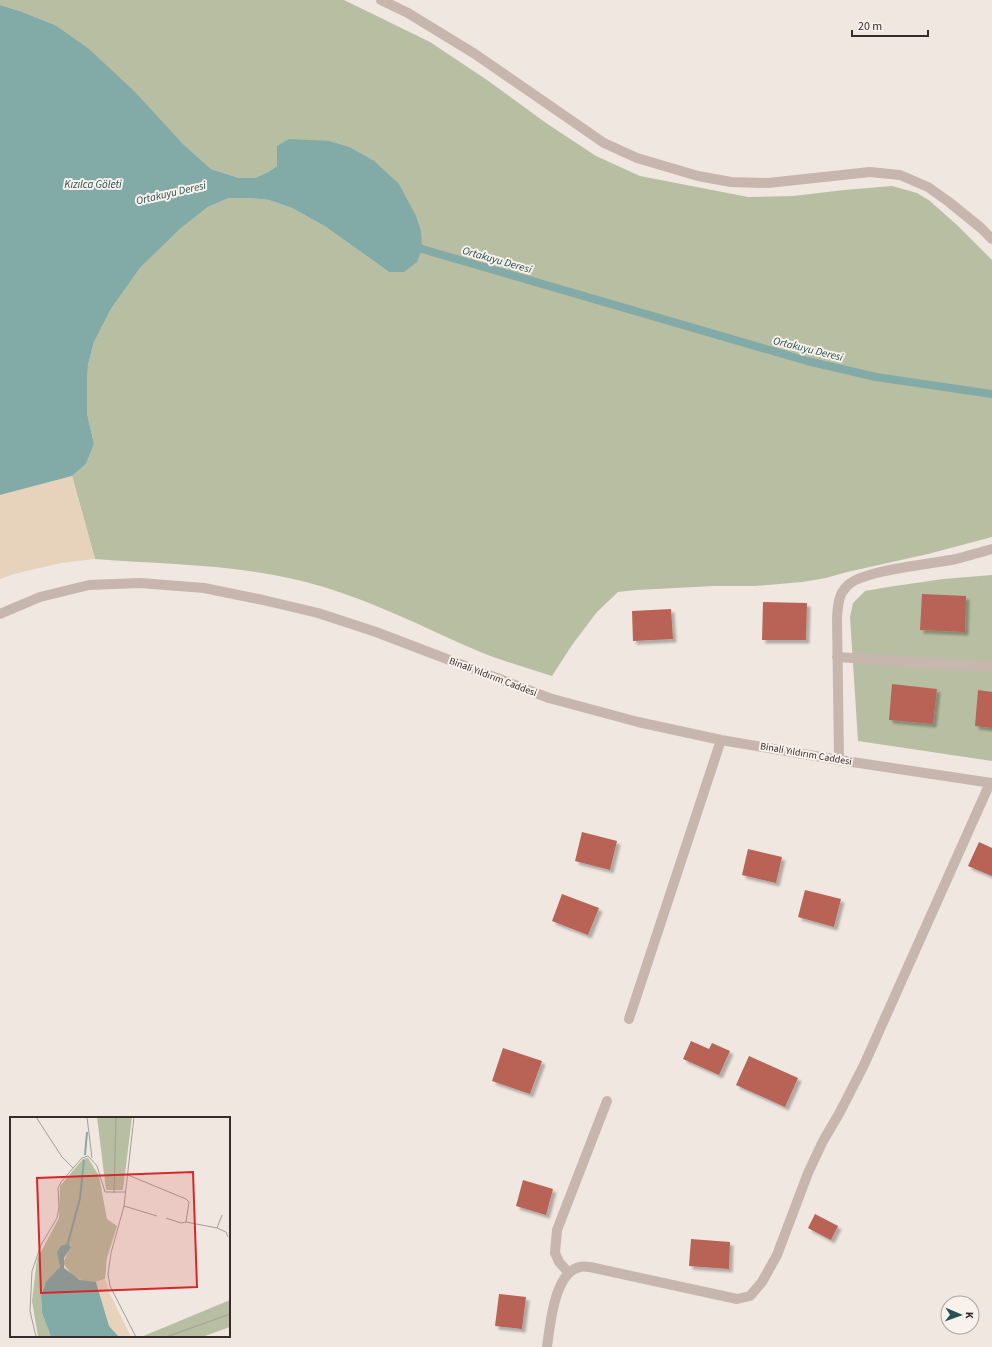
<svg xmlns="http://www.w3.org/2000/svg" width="992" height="1347" viewBox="0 0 992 1347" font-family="'Source Sans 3',sans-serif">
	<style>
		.green { fill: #b8bea1 }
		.sand { fill: #e7d3bb }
		.water { fill: #82aaa7 }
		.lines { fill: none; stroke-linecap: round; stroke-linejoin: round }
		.stream { stroke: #82aaa7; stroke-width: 8 }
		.building { fill: #b86356; filter: url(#shadow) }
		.minor { stroke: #c7b6ad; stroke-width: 10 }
		.labels { text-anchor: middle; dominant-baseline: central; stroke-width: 4; stroke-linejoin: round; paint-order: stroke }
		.street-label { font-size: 10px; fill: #362d2b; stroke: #f8f1ec }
		.water-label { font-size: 11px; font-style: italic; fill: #255351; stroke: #f8f1ec }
		.inset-river { fill: none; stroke: #82aaa7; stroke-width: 2 }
		.inset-road { fill: none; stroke: #a69d98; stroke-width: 1 }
		.view { fill: #d62828; fill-opacity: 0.15; stroke: #d62828; stroke-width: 2 }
		.inset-edge { fill: none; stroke: #362d2b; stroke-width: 2 }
	</style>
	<defs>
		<filter id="shadow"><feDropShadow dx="3.5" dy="3.5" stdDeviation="1" flood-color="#0004"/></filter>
	</defs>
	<rect width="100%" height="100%" fill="#f0e7e0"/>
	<!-- green -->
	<path class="green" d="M0,0H344L430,42L487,80L546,123L596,156L640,176L748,197L793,196L844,190L892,186L917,193L930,201L958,226L992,260V537L928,554L847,572L826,578L802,582L755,586H714L636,590L618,592L597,612L572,645L552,676C527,668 502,661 478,651C427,629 379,604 327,588C252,564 172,565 95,559L72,476L86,464L94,444L87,413V386L88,365L94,342L111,309L140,268L180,229L208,207L229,198H248L269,200L292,208L326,227L389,272L373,160L350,147L330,141L277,146V166L268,172L255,178H239L211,169L182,143L55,25L20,11L0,5Z
		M992,575V761L858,741L850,617L853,603L865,591L888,587L943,579Z"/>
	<!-- sand -->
	<path class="sand" d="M72,476L95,559L61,563L14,574L0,579V495Z"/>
	<!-- water -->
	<path class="water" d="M0,5L20,11L55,25L89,49L134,91L182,143L211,169L239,178H255L268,172L277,166V146L289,139L330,141L350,147L373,160L399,184L416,216L421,231L422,249L417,262L404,272H389L326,227L292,208L269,200L248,198H229L208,207L180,229L140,268L111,309L94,342L88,365L87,386V413L94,444L86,464L72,476L0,495Z"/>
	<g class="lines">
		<!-- stream -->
		<path class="stream" d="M413,245L422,249L807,361L876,377L992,394"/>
	</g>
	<!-- building -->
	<path class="building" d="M922,594L966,596L965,632L920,630Z
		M763,602L807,603L806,640H762Z
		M671,609L673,639L633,641L632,611Z
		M892,684L937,689L933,724L889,720Z
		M978,690L992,692V728L975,726Z
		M582,832L617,841L610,870L575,861Z
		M979,842L992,848V876L968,866Z
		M748,849L782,857L776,883L742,875Z
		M805,890L841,899L834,927L798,917Z
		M562,894L599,908L588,935L552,921Z
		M691,1041L709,1049L712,1043L730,1051L719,1075L683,1059Z
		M503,1048L542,1061L530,1094L492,1081Z
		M749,1056L798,1078L785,1107L736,1085Z
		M523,1180L553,1189L546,1215L516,1206Z
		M815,1214L838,1226L831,1240L808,1228Z
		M691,1239L730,1242L729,1269L689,1266Z
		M499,1294L526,1297L522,1329L495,1326Z"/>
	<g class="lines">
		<!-- minor -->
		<path class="minor" d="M381,0L408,13L475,54L604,143L637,158L698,176L731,182L768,183L870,172L900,175L928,187L949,202L981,228L992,239
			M0,614L40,597L89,585L140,583L204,588L263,600L318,613L376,632L549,698L638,722L721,740L839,760L992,783
			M837,657L992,667
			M839,760L837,617C838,606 838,595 847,586C862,570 932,564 956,559C968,556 980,552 992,549
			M629,1019L721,740
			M569,1273L559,1262L555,1253L557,1230L607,1101
			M547,1347C550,1326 554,1272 580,1267C583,1266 587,1267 590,1267L737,1299L750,1296L762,1282L777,1255L808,1173L823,1141L840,1112L864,1065L990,783"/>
	</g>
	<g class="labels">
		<!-- street labels -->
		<g class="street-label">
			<text transform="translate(493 677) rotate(21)">Binali Yıldırım Caddesi</text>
			<text transform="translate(806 754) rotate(10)">Binali Yıldırım Caddesi</text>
		</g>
		<!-- water labels -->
		<g class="water-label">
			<text x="93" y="184">Kızılca Göleti</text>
			<text transform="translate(171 193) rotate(-13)">Ortakuyu Deresi</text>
			<text transform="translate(497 260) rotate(16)">Ortakuyu Deresi</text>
			<text transform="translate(808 349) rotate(14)">Ortakuyu Deresi</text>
		</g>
	</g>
	<!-- overview -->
	<g transform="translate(10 1117)">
		<rect width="220" height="220" fill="#f0e7e0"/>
		<path d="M87,0H122L113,73H96ZM78,41L89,59L97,102L107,109L97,141L95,162L86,165L73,164L62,158L53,146L61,128L54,127L49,143L50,151L34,169L31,178L32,196L41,220H28L22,184L27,142L49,101L50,69L73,42ZM220,183V210L192,220H131Z" fill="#b8bea1"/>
		<path d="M95,162L100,177L121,220H109L99,209L86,165Z" fill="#e7d3bb"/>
		<path d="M58,126L61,130L54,141V151L70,163L86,165L99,209L109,220H41L32,196L31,178L36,165L50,150L47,135L51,129Z" fill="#82aaa7"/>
		<path class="inset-river" d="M75,38L77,15M58,126L70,81L74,43"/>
		<path class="inset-road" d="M26,0L52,40L63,51M77,0L82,41M124,0L114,89L101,136L98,157L100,169L126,220M118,58L176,82L179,85L176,105L207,111L216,115L218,120M104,76L106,1M114,89L147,99M156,101L171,106L176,105M207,111L212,98M26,220L20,194L22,154L31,128L47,101L49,90L48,71L51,65L72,41L78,39L87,49L95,75H116M156,220L220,197"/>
		<path class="view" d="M183,55L187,170L31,176L27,61Z"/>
		<rect width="220" height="220" class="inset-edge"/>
	</g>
	<!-- north arrow -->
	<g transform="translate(960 1315) rotate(92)"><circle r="19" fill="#f8f1ec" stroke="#aaa39f"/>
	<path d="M0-3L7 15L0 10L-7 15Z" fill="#255351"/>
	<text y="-6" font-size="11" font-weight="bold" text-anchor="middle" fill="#362d2b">K</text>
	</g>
	<!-- scale -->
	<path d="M852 30v6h76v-6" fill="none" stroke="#362d2b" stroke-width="2"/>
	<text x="858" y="30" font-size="12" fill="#362d2b" stroke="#f8f1ec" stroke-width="3" paint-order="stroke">20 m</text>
</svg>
